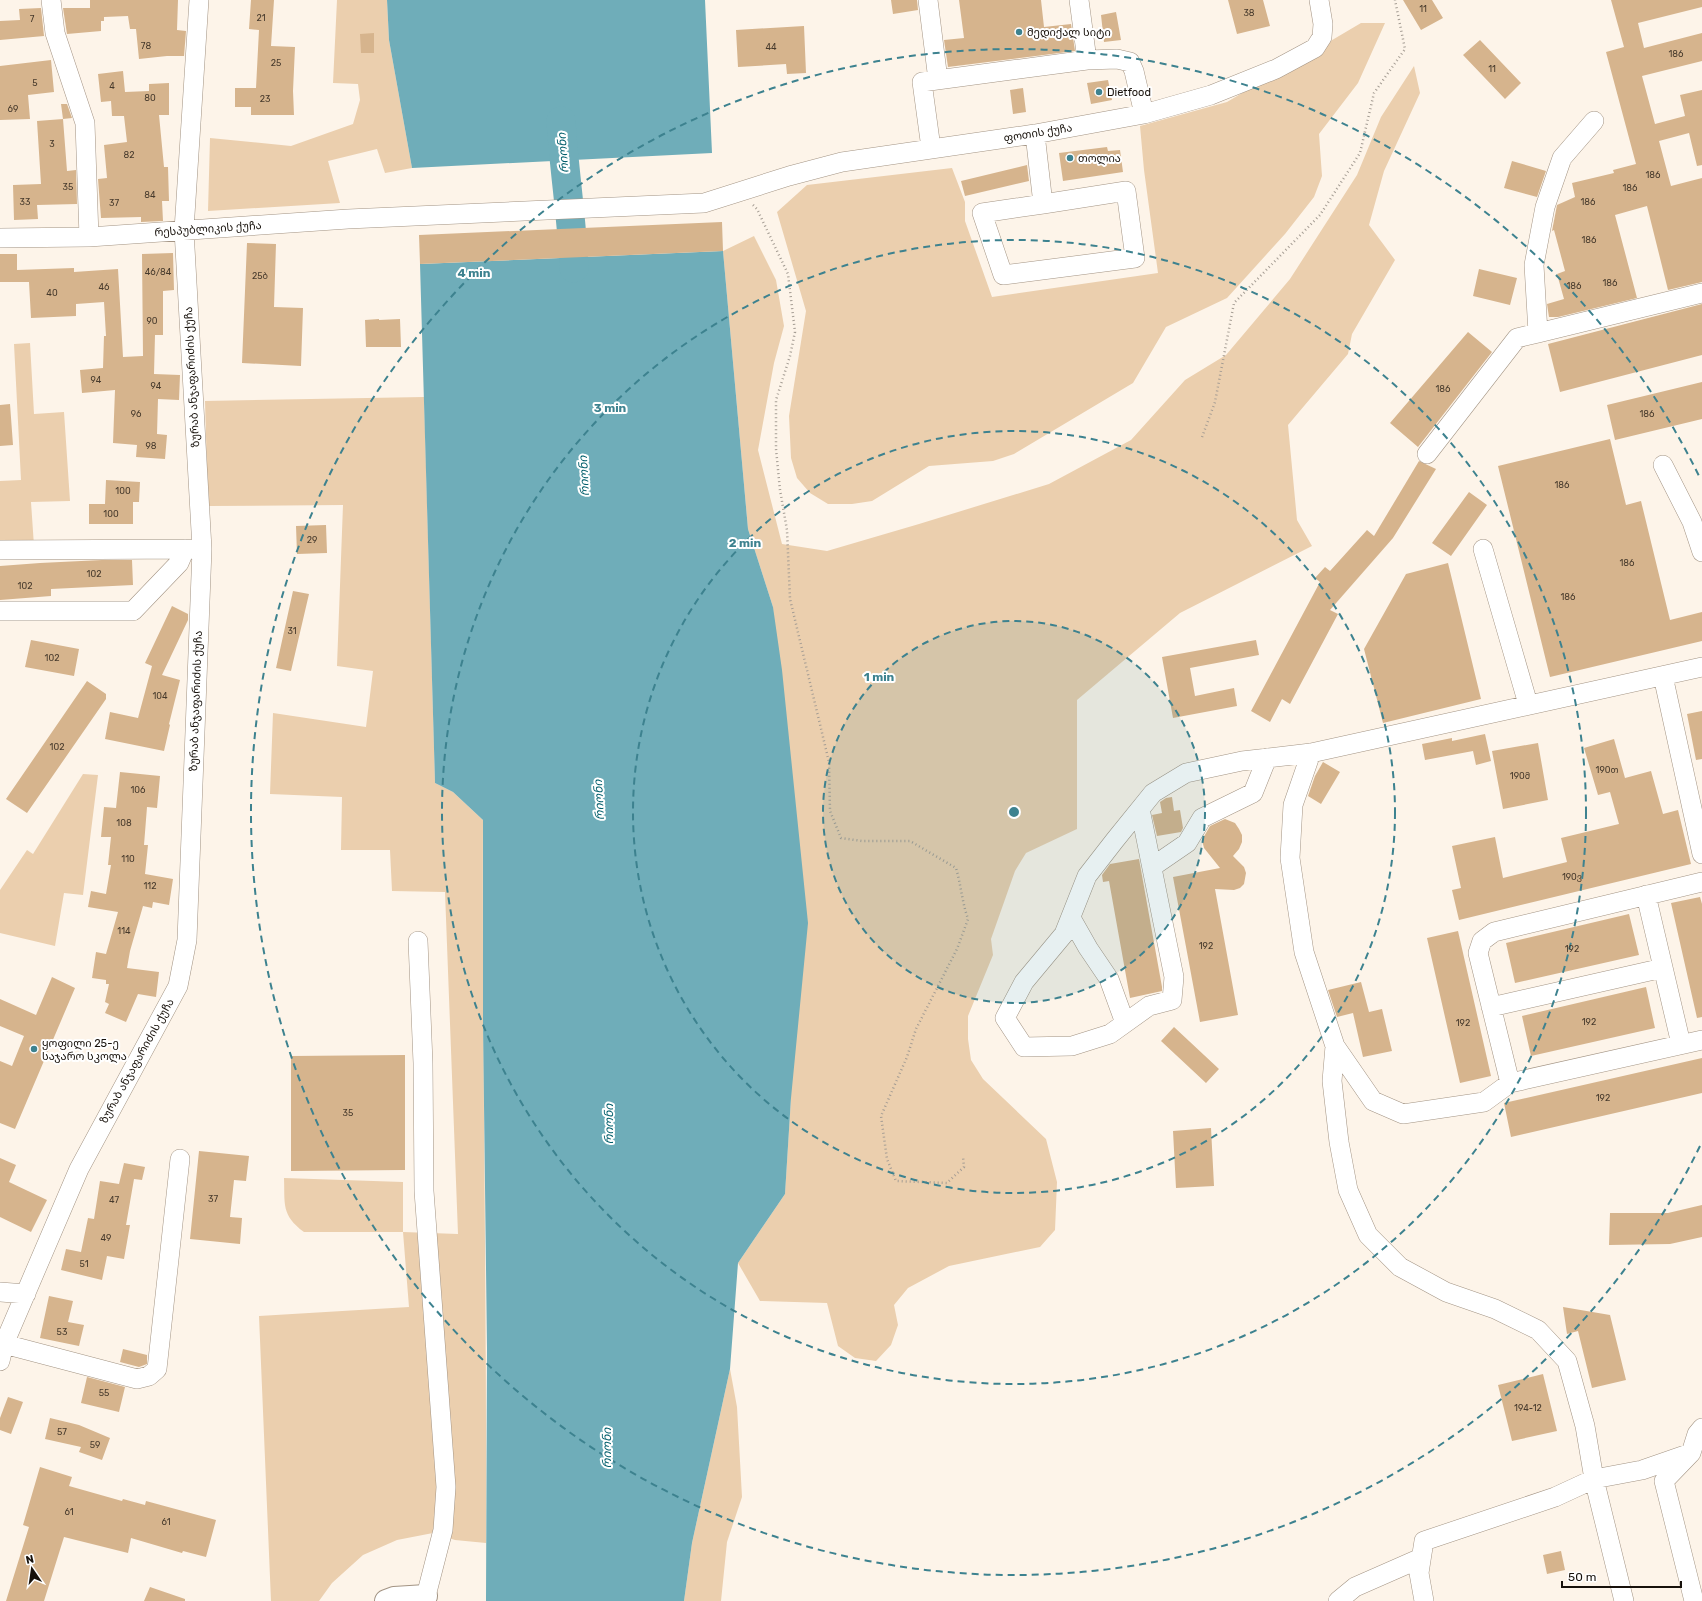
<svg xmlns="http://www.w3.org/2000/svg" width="1702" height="1601" viewBox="0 0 1702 1601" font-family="Rubik,'Noto Sans Georgian',sans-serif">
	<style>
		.green { fill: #ebcfae }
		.water { fill: #6fadb9 }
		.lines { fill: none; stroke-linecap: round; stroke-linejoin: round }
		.river { stroke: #6fadb9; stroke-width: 29 }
		.building { fill: #d6b48d }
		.minor-casing { stroke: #a39484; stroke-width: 20 }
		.major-casing { stroke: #a39484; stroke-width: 24 }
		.path { stroke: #a59d94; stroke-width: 2.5; stroke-dasharray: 1 3; stroke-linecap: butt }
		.minor { stroke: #fff; stroke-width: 19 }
		.major { stroke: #fff; stroke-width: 22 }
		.ring { fill: none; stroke: #3d828f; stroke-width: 2; stroke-dasharray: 7 5 }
		.poi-dot { fill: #3d828f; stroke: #fff; stroke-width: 1.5 }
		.labels { text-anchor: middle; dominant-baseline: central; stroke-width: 4; stroke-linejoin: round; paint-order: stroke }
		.number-label { font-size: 9px; fill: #473a2c }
		.poi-label { font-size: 11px; fill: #17110b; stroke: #fff; text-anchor: start }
		.street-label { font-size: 11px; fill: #17110b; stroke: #fff }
		.water-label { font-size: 12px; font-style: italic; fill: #015e6b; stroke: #fff }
		.centre { fill: #3d828f; stroke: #fff; stroke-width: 2 }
		.ring-label { font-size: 12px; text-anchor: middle; font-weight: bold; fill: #3d828f; stroke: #fff; stroke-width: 4; stroke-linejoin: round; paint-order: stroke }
	</style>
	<rect width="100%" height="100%" fill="#fdf4e9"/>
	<!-- green -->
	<path class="green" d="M337,0H387L389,40L412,168L385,173L377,149L328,161L340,203L208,211L210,138L291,146L353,124L360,100L358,84L333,83Z
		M1361,23H1385L1358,83L1319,134L1322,176L1314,197L1285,234L1227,298L1166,327L1133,383L1014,454L993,461L929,466L872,501L852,504H828L810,493L797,478L791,458L789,416L806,311L777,212L807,185L952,168L965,202V221L992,297L1158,273L1144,170L1140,126L1227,102Z
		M1414,66L1420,93L1384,171L1369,225L1395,260L1352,334L1348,354L1288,425L1297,520L1312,546L1180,613L1077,700V829L1026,853L1015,871L991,939L993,955L968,1016V1039L971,1060L983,1079L1046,1139L1057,1182L1055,1230L1040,1247L949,1266L908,1288L894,1305L898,1325L891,1345L876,1361L855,1358L838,1346L827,1303L760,1301L738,1263L785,1194L791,1098L773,607L748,529L723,251L754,236L776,280L784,326L774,363L758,450L782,544L827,551L919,524L1049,484L1131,440L1185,380L1226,355L1290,279L1357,175L1381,117Z
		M30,343L34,414L64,412L70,501L31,502L34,546H0V481L21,480L14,344Z
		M424,397L435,783L453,792L483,820C482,1061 487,1302 486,1543L455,1540L433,1533L397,1540L363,1555L332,1583L319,1601H271L259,1316L409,1307L403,1232H304C281,1215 285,1204 284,1178L403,1182V1232L458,1234L445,892L392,891L390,850H341L342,797L270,794L273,713L366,727L373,671L337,666L343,505L208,506L205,401Z
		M83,774L98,775L83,895L64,893L55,946L0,933V890L27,850L33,854Z
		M730,1369L737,1407L742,1497L727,1542L721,1601H684L692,1543Z"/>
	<!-- water -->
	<path class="water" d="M387,0H705L712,153L412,168L389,40Z
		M723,251L748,529L773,607L782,670L808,923L791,1098L785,1194L738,1263L730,1369L692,1543L684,1601H486L487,1349L483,1023V820L453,792L435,783L420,264Z"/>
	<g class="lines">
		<!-- river -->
		<path class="river" d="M561,121C564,170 572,219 574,268"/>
	</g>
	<!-- building -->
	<path class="building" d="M90,0H178L177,30L186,31L184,56H167L139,59L136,29H130L128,16L104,17V21H101V31L67,34L63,8H90Z
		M251,0H274L271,46L295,47L293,91L294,115H251V107H235V88H256L259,30L249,29Z
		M891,0H917L918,10L893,14Z
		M959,0H1041L1044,27L1071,24L1075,51L948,67L944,40L964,38Z
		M1228,0H1263L1270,26L1237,34Z
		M1403,0H1432L1443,18L1421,30Z
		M1611,0H1702V7L1638,23L1644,48L1702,33V61L1642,76L1655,124L1685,116L1680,95L1702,90V165L1697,166L1689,133L1659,141L1671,186L1702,178V282L1668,290L1647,206L1615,215L1637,298L1558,317H1549L1547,304L1564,299L1557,274L1565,271L1554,230L1552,231L1557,205L1575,197L1572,183L1614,173L1613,170L1636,164L1606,52L1624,47Z
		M41,8L44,36L0,40V21L20,20L19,9Z
		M1116,12L1121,40L1104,42L1101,15Z
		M804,26L806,73L787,74L786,64L738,67L736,30Z
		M374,33V53H361L360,34Z
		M1480,40L1521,83L1505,99L1463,55Z
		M51,60L54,92L28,95L30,119L0,120V66Z
		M123,71L125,92L149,91V84L169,83V115H159L164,167H168L169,201H162L163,221L141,222V217L101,218L98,179L107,178L104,145L127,142L124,116H112L111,101L101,102L98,74Z
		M1108,80L1112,100L1091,104L1087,83Z
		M1023,88L1026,112L1013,114L1010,90Z
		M61,104H67L72,118L63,119Z
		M63,119L67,171L76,170L77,204L37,205L38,219L14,220L13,185L41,184L37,121Z
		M1107,147L1108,151L1120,150L1123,172L1063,181L1059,153Z
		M1512,161L1546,171L1537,197L1504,188Z
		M1027,165L1029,181L965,196L961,181Z
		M722,222L723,251L420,264L419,235Z
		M247,243L276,244L274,307L303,308L301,366L242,363Z
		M173,253L174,290L163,291V335H155L154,374L180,375L179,400L158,399L157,434L167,435L165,459L136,457L137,445L113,443L115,390L82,393L80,370L103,368L104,336H106L104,302L76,304V316L31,318L29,282H0V254H17V270L74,268V272L118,269L123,357L143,356L142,254Z
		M1479,269L1517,278L1510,305L1473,296Z
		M1702,304V355L1560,392L1548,344Z
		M379,319V320L400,319L401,347H366L365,320Z
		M1468,332L1492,352L1418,447L1390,423Z
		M1702,382V419L1615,440L1607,405Z
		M10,404L13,445L0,446V405Z
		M1610,439L1626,505L1641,501L1670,620L1702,612V641L1550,677L1498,466Z
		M1419,461L1436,469L1393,538L1330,610L1338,614L1290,704L1282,699L1270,722L1251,711L1320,582L1315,578L1325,567L1330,571L1367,530L1374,536Z
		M106,480L140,482L139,502H133V524H89V504H105Z
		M1469,492L1487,505L1451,556L1432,543Z
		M326,525L327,553L297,554L296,526Z
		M102,560H132L133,585L51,589V596L0,600V566L40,563Z
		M1448,563L1481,699L1383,723L1364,649L1406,574Z
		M293,591L309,594L291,671L276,668Z
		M172,606L188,614V620L162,675L180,680L169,724L170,725L164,751L105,739L110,712L138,718L152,666L145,663Z
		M31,640L79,649L74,676L25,667Z
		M1256,640L1259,655L1190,668L1195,696L1234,688L1237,706L1173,718L1162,657Z
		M87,681L106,694V699L27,813L6,799Z
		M1702,711V759L1696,760L1687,714Z
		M1485,734L1491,761L1476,765L1473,751L1425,760L1422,744L1452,738V741Z
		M1614,739L1625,778L1651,771L1663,814L1678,810L1691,864L1459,920L1452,890L1461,888L1452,846L1495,837L1503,878L1567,862L1561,838L1619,824L1610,792L1598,795L1584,748Z
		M1538,743L1548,800L1503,809L1492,751Z
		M1323,762L1340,772L1321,804L1308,796L1315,776Z
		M120,772L160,776L157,808L147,807L144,845H148L145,874L173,879L169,905L153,902L152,908L143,906L130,951L127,968L159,972L156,997L138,994L126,1022L105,1013L109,1004L105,1002L109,984H106V980L92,978L96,952L106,954L118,912L88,907L91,891L106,894L111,865H108L111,837H101L104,807L116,808Z
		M1172,797L1174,811L1180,810L1183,828L1181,832L1157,836L1152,815L1162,813L1160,802L1166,798Z
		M1225,819L1235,823L1239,829L1242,835V842L1239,849L1233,856L1244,867L1246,873L1244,884L1240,888L1234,890L1215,889L1238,1015L1200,1022L1173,877L1220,868L1204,848L1202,840L1210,826Z
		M1139,859L1162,987V991L1130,998L1109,881L1103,882L1102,875L1110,864Z
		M1700,897L1702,904V1017L1697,1018L1671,903Z
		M1629,914L1639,955L1515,983L1506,943Z
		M1458,931L1491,1076L1460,1083L1427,938Z
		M52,977L75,988L15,1129L0,1123V1061L12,1066L24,1036L0,1026V999L36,1015Z
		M1361,982L1369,1012L1382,1009L1392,1051L1363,1057L1353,1013L1337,1017L1328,990Z
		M1646,987L1655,1028L1531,1056L1522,1016Z
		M1174,1027L1219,1069L1206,1083L1161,1041Z
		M405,1055V1170L291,1171V1056Z
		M1702,1058V1093L1511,1137L1504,1103Z
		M1211,1128L1214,1186L1176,1188L1173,1131Z
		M199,1151L249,1156L246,1181L234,1180L230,1217L242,1218L240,1244L190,1239Z
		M0,1158L16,1165L9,1182L47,1200L31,1232L0,1217Z
		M124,1163L145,1167L142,1180L134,1179L126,1225H130L124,1259L107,1256L102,1280L61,1270L66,1249L81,1252L88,1218L94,1219L100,1181L119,1184Z
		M1702,1205V1237L1670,1244L1609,1245L1610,1213H1668Z
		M49,1296L73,1301L68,1322L84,1325L79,1346L40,1338Z
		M1563,1307L1610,1315L1626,1380L1592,1388L1578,1331L1567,1334Z
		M123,1349L147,1355V1364L139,1367L120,1362Z
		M1543,1374L1557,1431L1512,1441L1498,1385Z
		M87,1377L125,1387L119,1412L81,1403Z
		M8,1397L23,1402L11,1434L0,1430V1418Z
		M50,1418L79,1425L110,1438L102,1460L79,1452L81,1447L45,1439Z
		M40,1467L72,1477L69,1486L122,1501L123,1499L145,1505L146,1501L216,1520L206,1557L183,1551L182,1553L131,1538L128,1553L64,1537L44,1601H6L29,1527L23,1525Z
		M1561,1551L1565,1570L1547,1574L1543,1555Z
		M150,1587L185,1599V1601H144Z"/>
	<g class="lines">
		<defs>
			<path id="minor" d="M51,0L55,33L85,123L89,237
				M928,0L938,80
				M1079,0L1087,60
				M1035,134L1043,204L1126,191L1135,258L1003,275L982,213L1043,204
				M931,148L922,82L1087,60L1117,59L1130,62L1134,71L1144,114
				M0,238L89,237L348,219L704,203L789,176L842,162L1035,134L1144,114L1211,95L1276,69L1315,48L1322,37L1323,24L1319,0
				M1538,333L1702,293
				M1427,454L1517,338L1538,333L1534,265L1545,207L1562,158L1594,121
				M1663,465L1692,522L1702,552
				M1483,549L1528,704
				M0,550L195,549
				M0,611H133L179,563L185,549
				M1663,676L1702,854
				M1311,753L1293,805L1290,858L1304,952L1335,1046L1373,1101L1403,1114L1484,1102L1510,1083
				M1140,809L1174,977L1172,1000L1149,1006L1110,1034L1072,1046L1024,1047L1005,1018L1024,982L1064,934L1087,876L1115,840L1153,793L1186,773L1242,761L1311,753L1702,667
				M1152,867L1187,843L1202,818L1253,793L1267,758
				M1702,882L1494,932L1482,941L1478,953L1510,1083L1702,1040
				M1646,895L1681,1044
				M1071,918L1088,948L1109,979L1125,1023
				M418,941L423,1063L424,1191L446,1487L443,1530L426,1596V1601
				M1491,1007L1663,968
				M1335,1046L1332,1081L1339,1142L1348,1190L1368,1235L1400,1267L1446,1292L1495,1309L1538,1330L1567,1361L1585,1426L1594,1479L1624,1601
				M0,1292L26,1294
				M4,1344L137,1379L149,1376L157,1369L180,1159
				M0,1361L4,1344L79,1169L178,986L187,940L202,549L184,230L199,0
				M1338,1601L1355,1587L1421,1558
				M1424,1601L1419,1573L1424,1541L1555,1497L1594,1479L1642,1470L1691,1453
				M1694,1601L1664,1481L1691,1453L1697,1434L1702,1428"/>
			<path id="major" d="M386,1601L394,1598L426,1596"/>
		</defs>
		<!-- minor casing -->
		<use href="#minor" class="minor-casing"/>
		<!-- major casing -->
		<use href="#major" class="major-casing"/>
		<!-- path -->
		<path class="path" d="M753,205L757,209L788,274L795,332L790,356L776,400V449L780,490L787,530L790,599L829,762L830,811L841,838L862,841H910L956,868C961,885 962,902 968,919L957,949L916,1029L907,1057L881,1116L887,1159L896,1181L947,1183L964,1167L963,1157
			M1202,437L1215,402L1234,303L1320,215L1360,153L1374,93L1405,49L1395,0"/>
		<!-- minor -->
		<use href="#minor" class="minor"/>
		<!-- major -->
		<use href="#major" class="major"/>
	</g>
	<!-- distance rings -->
	<circle cx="1014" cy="812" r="191" fill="#3d828f" fill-opacity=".12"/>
	<g class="ring">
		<circle cx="1014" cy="812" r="191"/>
		<circle cx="1014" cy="812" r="381"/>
		<circle cx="1014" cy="812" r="572"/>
		<path d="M1700 1146A763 763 0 1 1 1700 478"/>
	</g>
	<!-- markers -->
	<g class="poi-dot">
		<circle cx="1019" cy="32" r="4"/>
		<circle cx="1099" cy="92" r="4"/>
		<circle cx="1070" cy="158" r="4"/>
		<circle cx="34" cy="1049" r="4"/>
	</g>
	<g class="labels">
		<!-- number labels -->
		<g class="number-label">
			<text x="1423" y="9">11</text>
			<text x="1249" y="13">38</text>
			<text x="261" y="18">21</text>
			<text x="32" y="19">7</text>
			<text x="146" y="46">78</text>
			<text x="771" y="47">44</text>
			<text x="1676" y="54">186</text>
			<text x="276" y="63">25</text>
			<text x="1492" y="69">11</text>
			<text x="35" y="83">5</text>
			<text x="112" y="86">4</text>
			<text x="150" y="98">80</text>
			<text x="265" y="99">23</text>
			<text x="13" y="109">69</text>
			<text x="52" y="144">3</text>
			<text x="129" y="155">82</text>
			<text x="1653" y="175">186</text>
			<text x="68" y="187">35</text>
			<text x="1630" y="188">186</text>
			<text x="150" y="195">84</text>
			<text x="25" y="202">33</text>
			<text x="1588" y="202">186</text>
			<text x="114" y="203">37</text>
			<text x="1589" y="240">186</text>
			<text x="158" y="272">46/84</text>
			<text x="260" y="276">25ბ</text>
			<text x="1610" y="283">186</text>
			<text x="1574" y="286">186</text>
			<text x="104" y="287">46</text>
			<text x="52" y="293">40</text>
			<text x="152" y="321">90</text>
			<text x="96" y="380">94</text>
			<text x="156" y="386">94</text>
			<text x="1443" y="389">186</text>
			<text x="136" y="414">96</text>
			<text x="1647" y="414">186</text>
			<text x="151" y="446">98</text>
			<text x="1562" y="485">186</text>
			<text x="123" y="491">100</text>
			<text x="111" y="514">100</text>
			<text x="312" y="540">29</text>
			<text x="1627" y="563">186</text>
			<text x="94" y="574">102</text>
			<text x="25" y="586">102</text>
			<text x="1568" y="597">186</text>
			<text x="292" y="631">31</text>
			<text x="52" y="658">102</text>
			<text x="160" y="696">104</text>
			<text x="57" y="747">102</text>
			<text x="1607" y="770">190თ</text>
			<text x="1520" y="776">190მ</text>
			<text x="138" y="790">106</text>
			<text x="124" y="823">108</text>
			<text x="128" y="859">110</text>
			<text x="1572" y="877">190ვ</text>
			<text x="150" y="886">112</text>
			<text x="124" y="931">114</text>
			<text x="1206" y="946">192</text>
			<text x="1572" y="949">192</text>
			<text x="1589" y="1022">192</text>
			<text x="1463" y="1023">192</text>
			<text x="1603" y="1098">192</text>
			<text x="348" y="1113">35</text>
			<text x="213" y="1199">37</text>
			<text x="114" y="1200">47</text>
			<text x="106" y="1238">49</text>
			<text x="84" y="1264">51</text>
			<text x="62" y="1332">53</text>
			<text x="104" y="1393">55</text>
			<text x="1528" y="1408">194-12</text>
			<text x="62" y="1432">57</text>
			<text x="95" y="1445">59</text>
			<text x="69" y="1512">61</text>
			<text x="166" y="1522">61</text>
		</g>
		<!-- poi labels -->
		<g class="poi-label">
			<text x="1027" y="32">მედიქალ სიტი</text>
			<text x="1107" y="92">Dietfood</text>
			<text x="1078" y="158">თოლია</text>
			<text x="42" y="1043">ყოფილი 25-ე<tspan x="42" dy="13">საჯარო სკოლა</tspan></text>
		</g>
		<!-- street labels -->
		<g class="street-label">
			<text transform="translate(1038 133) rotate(-9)">ფოთის ქუჩა</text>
			<text transform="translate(208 229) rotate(-4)">რესპუბლიკის ქუჩა</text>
			<text transform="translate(192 377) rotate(-93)">ზურაბ ანჯაფარიძის ქუჩა</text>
			<text transform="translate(196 701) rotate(-88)">ზურაბ ანჯაფარიძის ქუჩა</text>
			<text transform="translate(137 1061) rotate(-61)">ზურაბ ანჯაფარიძის ქუჩა</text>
		</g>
		<!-- water labels -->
		<g class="water-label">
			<text transform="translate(563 153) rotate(-94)">რიონი</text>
			<text transform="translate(584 476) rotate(-93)">რიონი</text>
			<text transform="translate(599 800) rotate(-93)">რიონი</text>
			<text transform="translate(609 1124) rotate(-90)">რიონი</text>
			<text transform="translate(607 1448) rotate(-90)">რიონი</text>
		</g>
	</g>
	<circle cx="1014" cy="812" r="6" class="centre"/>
	<g class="ring-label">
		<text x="474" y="277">4 min</text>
		<text x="610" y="412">3 min</text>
		<text x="745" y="547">2 min</text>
		<text x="879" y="681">1 min</text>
	</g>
	<!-- north arrow -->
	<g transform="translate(32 1569) rotate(347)" stroke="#ffffff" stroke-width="3" paint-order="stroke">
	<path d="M0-3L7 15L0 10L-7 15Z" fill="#17110b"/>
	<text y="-6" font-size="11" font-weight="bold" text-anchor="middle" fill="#17110b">N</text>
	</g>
	<!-- scale -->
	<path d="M1562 1581v6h119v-6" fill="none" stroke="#17110b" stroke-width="2"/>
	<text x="1568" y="1581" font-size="12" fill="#17110b" stroke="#ffffff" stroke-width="3" paint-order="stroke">50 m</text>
</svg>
